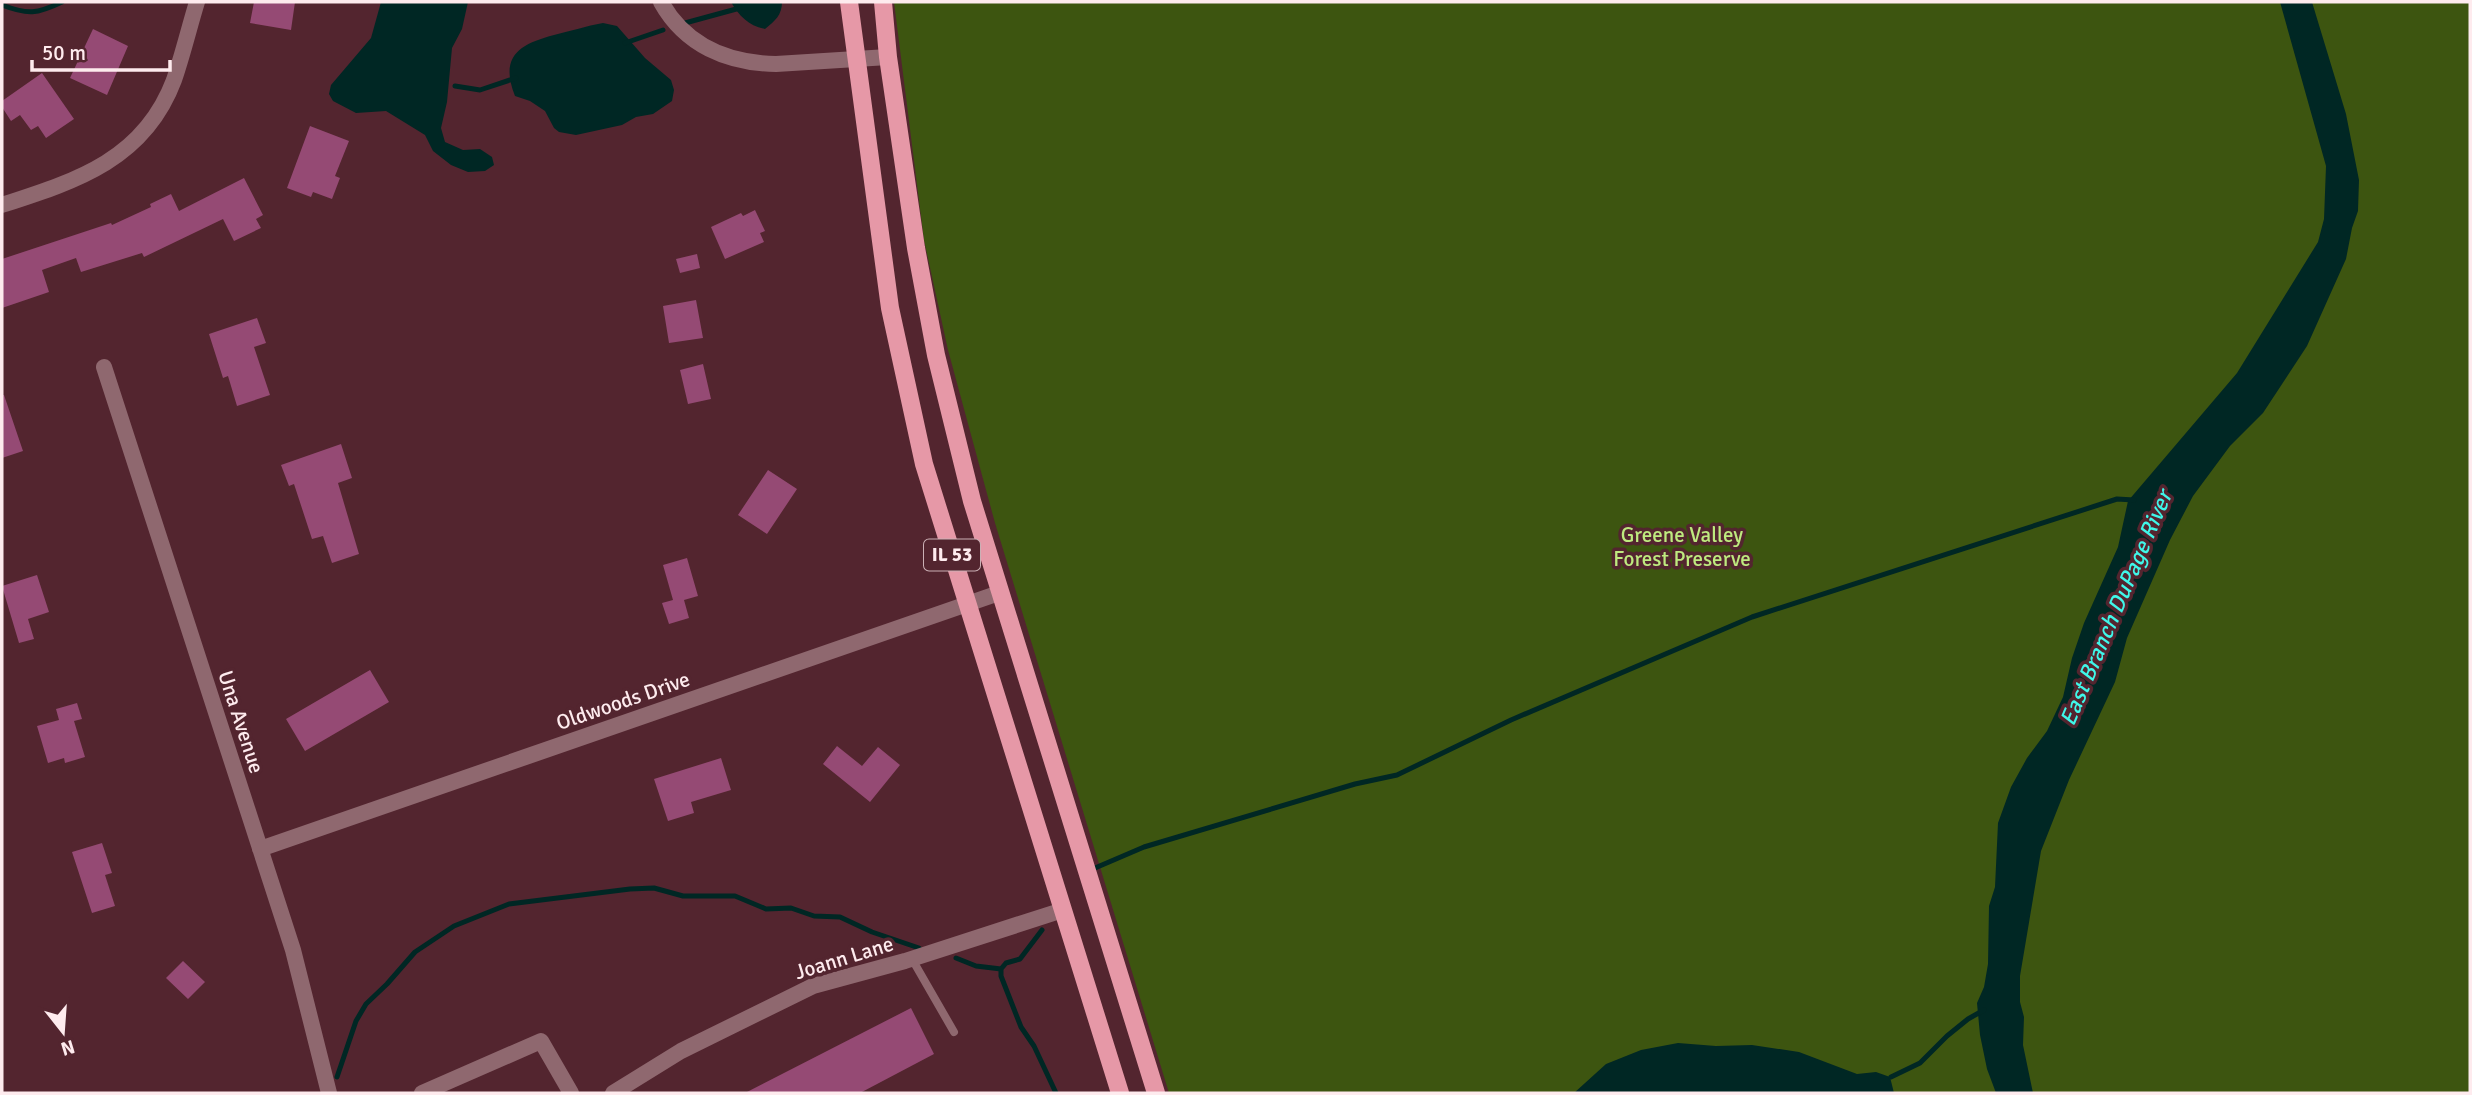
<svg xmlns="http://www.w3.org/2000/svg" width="2472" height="1095" viewBox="0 0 2472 1095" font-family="Signika,sans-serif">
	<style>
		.green { fill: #3d5510 }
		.water { fill: #002724 }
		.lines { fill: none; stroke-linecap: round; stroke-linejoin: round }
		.stream { stroke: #002724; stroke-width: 5 }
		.building { fill: #954a74 }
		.lane { stroke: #8f686f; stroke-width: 8 }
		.street { stroke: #8f686f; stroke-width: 16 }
		.primary { stroke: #e698a7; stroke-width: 18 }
		.labels { text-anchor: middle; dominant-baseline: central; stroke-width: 7; stroke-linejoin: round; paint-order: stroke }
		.shield { fill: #53252f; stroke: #cbb0b5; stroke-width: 2 }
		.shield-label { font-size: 19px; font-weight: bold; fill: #feebee }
		.park-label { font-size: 21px; fill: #beea7f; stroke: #53252f }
		.street-label { font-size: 21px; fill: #feebee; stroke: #53252f }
		.water-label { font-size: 23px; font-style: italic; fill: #3ff7e9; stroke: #53252f }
	</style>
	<rect width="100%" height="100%" fill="#53252f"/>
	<!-- green -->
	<path class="green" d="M894,2H2470V1093H1169L995,523L948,350L924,240Z"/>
	<!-- water -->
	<path class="water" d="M381,2H468L462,29L452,48L447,102L441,128L445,142L463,150L480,149L492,157L494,165L485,171L468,172L451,165L433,151L425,135L386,111L356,113L333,101L329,94L331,85L371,38Z
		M731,2H782C782,15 775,21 765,29C749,26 739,16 731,2Z
		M2280,2H2312L2346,114L2359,180L2358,211L2352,228L2346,259L2307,346L2263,413L2230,446L2193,496L2170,540L2127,638L2115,682L2069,780L2041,851L2020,976V1002L2024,1017L2023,1045L2033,1093H1996L1987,1069L1980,1035L1977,1003L1984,987L1988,964L1989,906L1995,887L1998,823L2011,787L2027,758L2047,731L2063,697L2072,658L2084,623L2118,547L2128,501L2237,373L2318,242L2324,219L2326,166Z
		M603,23L617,26L645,58L671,80L674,90L672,101L653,114L636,117L622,125L576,135L559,132L554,128L545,111L530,101L515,96C499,56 520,44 554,35C571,31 586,26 603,23Z
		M1678,1043L1716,1046L1752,1045L1799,1052L1857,1074L1876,1072L1890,1077L1894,1093H1574L1606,1064L1641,1050Z"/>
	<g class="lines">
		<!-- stream -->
		<path class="stream" d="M2,5C28,15 37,14 62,2
			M685,23L740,8
			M625,43L663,30
			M455,86L480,90L516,78
			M1095,868L1144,847L1355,784L1397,775L1511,720L1752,617L2117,499L2134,500
			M956,958L976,966L1001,969
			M1001,969V976L1021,1027L1034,1046L1056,1093
			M1001,969L1006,963L1020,959L1042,930
			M337,1077L356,1021L366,1004L387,984L415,952L454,926L509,904L630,889L654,888L683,896H735L766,909L791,908L814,916L840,917L872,932L919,948
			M1891,1077L1920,1063L1947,1036L1968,1019L1984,1010"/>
	</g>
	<!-- building -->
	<path class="building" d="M254,2H295L291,30L250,23Z
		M93,29L128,46L107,95L70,78Z
		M42,73L74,119L46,138L38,126L31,130L20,115L11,121L2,107V101Z
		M310,126L349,141L335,176L340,178L332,199L313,192L311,197L287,188Z
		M244,178L263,215L256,219L261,228L234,241L223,219L144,257L142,253L81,272L76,258L42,270L49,292L2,308V259L111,223L112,225L151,207L150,204L171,194L179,211Z
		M755,210L765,231L760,233L764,242L725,259L711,227L741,213L743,216Z
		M697,254L700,268L680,273L676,259Z
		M696,300L703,338L669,343L663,306Z
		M257,318L266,343L254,347L270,395L237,406L228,376L223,378L209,334Z
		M703,364L711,399L688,404L680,370Z
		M2,395H4L23,451L2,458Z
		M341,444L352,478L338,483L359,554L332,563L323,536L312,539L294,484L289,486L281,465Z
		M768,470L797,489L767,534L738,515Z
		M687,558L698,596L684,600L689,618L669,624L662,603L673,600L663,565Z
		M37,575L49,612L28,619L34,639L19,643L2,586Z
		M370,670L389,702L305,751L286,719Z
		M77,703L82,719L74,721L85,757L65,763L64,758L48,763L37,726L59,720L56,709Z
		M837,746L862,766L878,747L900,765L870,802L823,764Z
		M721,758L731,790L691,802L694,813L668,821L654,779Z
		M102,843L112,873L105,875L115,906L92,913L72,852Z
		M183,961L205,982L188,999L166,978Z
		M911,1008L934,1054L860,1093H745Z"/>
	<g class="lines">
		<!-- lane -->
		<path class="lane" d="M912,959L954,1032"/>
		<!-- street -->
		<path class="street" d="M661,2C685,45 727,63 776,64L888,57
			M2,205C76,181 144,160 174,80C183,54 189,28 197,2
			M104,367L293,950L329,1093
			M260,849L999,593
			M422,1093L541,1041L571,1093
			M613,1093L681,1051L813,986L905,961L1063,910"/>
		<!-- primary -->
		<path class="primary" d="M849,2L890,308L924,464L1120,1093
			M883,2L888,57L916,248L936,355L972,501L1156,1093"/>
	</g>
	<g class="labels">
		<!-- shield labels -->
		<rect class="shield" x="924" y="539.5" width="56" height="31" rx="5"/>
		<g class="shield-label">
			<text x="952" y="555">IL 53</text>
		</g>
		<!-- park labels -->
		<g class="park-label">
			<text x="1682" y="535">Greene Valley<tspan x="1682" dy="24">Forest Preserve</tspan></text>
		</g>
		<!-- street labels -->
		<g class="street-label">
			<text transform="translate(623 701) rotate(-19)">Oldwoods Drive</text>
			<text transform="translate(241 722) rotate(72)">Una Avenue</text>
			<text transform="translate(844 958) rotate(-17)">Joann Lane</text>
		</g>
		<!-- water labels -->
		<g class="water-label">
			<text transform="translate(2116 608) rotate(-67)">East Branch DuPage River</text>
		</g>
	</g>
	<!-- border -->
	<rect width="2472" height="1095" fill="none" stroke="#feebee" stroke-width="7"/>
	<!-- north arrow -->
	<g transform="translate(63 1032) rotate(163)" stroke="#53252f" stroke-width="5" paint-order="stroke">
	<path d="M0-5L12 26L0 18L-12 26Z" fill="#feebee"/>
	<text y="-10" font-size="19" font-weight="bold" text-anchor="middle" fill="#feebee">N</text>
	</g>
	<!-- scale -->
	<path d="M32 60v10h138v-10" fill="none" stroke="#feebee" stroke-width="3.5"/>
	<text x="42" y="60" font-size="21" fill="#feebee" stroke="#53252f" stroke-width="5" paint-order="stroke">50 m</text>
</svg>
